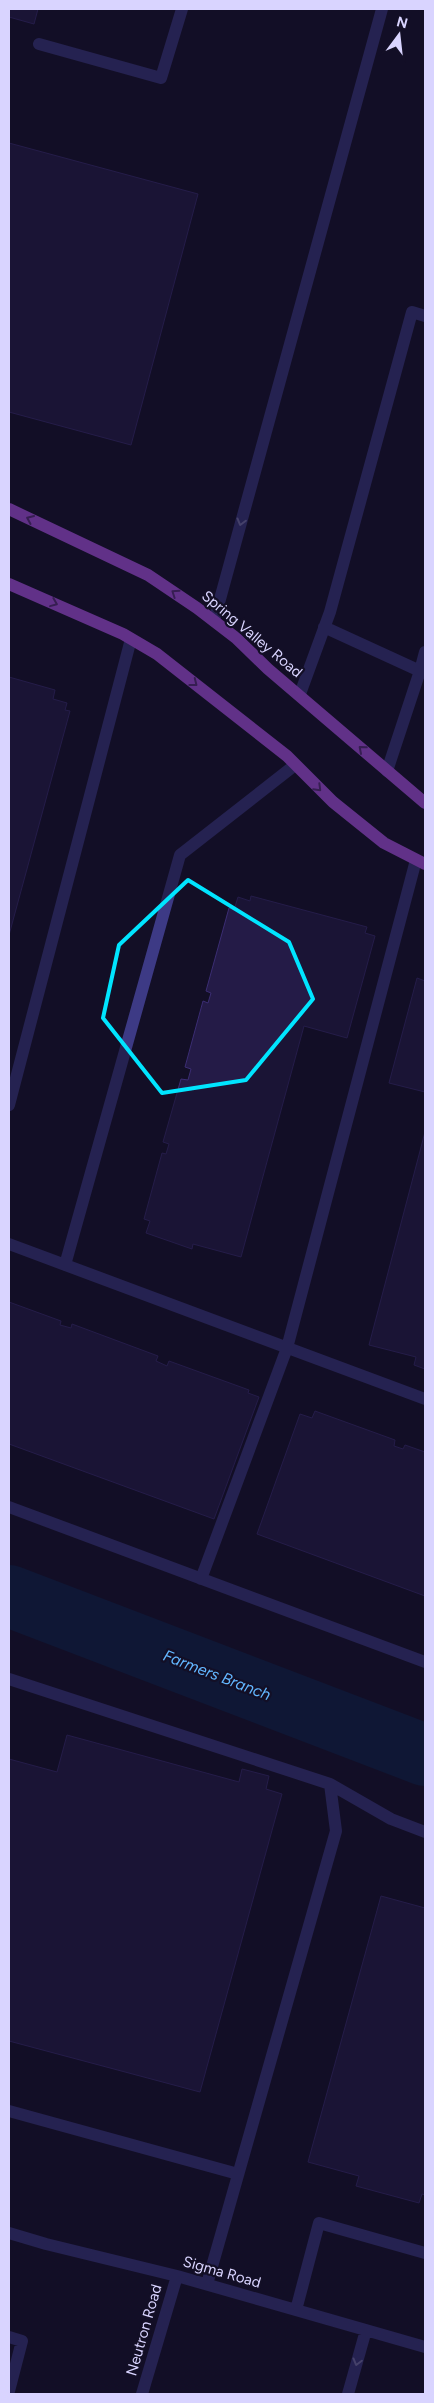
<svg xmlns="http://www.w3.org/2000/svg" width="434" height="2403" viewBox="0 0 434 2403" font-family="Figtree,sans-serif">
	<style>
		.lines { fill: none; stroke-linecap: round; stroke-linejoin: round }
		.river { stroke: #0c2248; stroke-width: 62 }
		.building { fill: #241b47; stroke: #3b2d73 }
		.minor { stroke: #3d3a85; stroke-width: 12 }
		.major { stroke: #c25bff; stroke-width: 12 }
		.oneway { stroke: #623188 }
		.oneway2 { stroke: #837fbc }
		.marked { fill: none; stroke: #00e5ff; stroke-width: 4; stroke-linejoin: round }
		.labels { text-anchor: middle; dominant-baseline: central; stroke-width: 4.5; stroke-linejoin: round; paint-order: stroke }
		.street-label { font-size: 15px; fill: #d9d4ff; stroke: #130f26 }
		.water-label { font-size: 16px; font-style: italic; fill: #62b6ff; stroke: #130f26 }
	</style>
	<rect width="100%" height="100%" fill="#130f26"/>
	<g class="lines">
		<!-- river -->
		<path class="river" d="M9,1596L425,1755"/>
	</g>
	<!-- building -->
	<path class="building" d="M9,9H38L34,24L9,17Z
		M9,143L198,194L131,445L9,412Z
		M9,677L55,690L53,699L67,703L65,710L70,711L9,935Z
		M251,896L367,927L365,933L375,936L347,1038L304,1026L241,1257L193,1244L192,1249L146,1233L150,1221L144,1219L162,1153L166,1154L169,1144L163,1142L181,1079L188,1080L191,1069L185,1067L203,1001L208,1003L211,993L206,991L229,908L234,910L238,897L250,901Z
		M417,978L425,981V1092L389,1083Z
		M425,1132V1369L414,1365L416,1357L369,1345Z
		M9,1302L61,1321L60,1325L71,1328L72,1324L158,1356L156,1361L167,1366L169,1361L249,1390L248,1393L259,1397L214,1519L9,1444Z
		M315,1411L395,1440L394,1446L403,1449L405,1445L425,1452V1596L257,1534L300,1414L312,1418Z
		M67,1735L239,1782L242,1769L269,1776L266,1789L282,1794L200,2092L9,2041V1759L57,1772Z
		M381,1896L425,1908V2195L422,2194L419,2203L356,2186L359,2176L308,2162Z"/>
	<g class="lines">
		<!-- minor -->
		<path class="minor" d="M39,44L161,78L182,9
			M214,621L382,9
			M324,627L420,671L387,771
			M425,652L420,671L425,673
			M300,694L330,612L412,312L425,316
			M9,1105L131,639
			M9,1244L425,1399
			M65,1265L180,855L295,765
			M9,1507L425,1662
			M201,1579L287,1348L416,860
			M9,1679L330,1784L336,1831L207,2284
			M330,1784L391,1819L425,1832
			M9,2111L238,2174
			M9,2233L46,2244L177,2276L425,2347
			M296,2310L319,2223L425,2253
			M9,2337L22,2341L9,2391
			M142,2394L177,2276
			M348,2394L366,2330"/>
		<!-- major -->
		<path class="major" d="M9,509L148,575L197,608L236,638L268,669L425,803
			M9,584L123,634L157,654L287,756L333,802L384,843L425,864"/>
	</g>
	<!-- one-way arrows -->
	<defs><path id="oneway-chevron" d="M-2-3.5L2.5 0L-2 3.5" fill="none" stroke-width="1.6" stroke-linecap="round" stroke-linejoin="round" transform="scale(1.25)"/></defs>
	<g class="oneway">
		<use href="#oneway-chevron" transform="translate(30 519) rotate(-156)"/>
		<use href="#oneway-chevron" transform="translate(175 593) rotate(-146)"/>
		<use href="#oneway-chevron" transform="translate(54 603) rotate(22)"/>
		<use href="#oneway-chevron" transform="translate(194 683) rotate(38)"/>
		<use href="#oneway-chevron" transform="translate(362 749) rotate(-139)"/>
		<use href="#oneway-chevron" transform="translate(318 788) rotate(45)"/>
	</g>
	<g class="oneway2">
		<use href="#oneway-chevron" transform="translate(241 522) rotate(105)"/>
		<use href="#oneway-chevron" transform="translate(357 2362) rotate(105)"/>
	</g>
	<!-- marked area -->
	<path d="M0 0H434V2403H0ZM188,880L289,942L313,999L246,1080L162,1093L103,1018L119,945Z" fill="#130f26" fill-opacity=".55" fill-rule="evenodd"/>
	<path class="marked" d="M188,880L289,942L313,999L246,1080L162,1093L103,1018L119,945Z"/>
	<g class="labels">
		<!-- street labels -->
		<g class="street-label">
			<text transform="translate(252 634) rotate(40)">Spring Valley Road</text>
			<text transform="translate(222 2272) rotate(16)">Sigma Road</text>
			<text transform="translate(144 2330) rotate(-74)">Neutron Road</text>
		</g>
		<!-- water labels -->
		<g class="water-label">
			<text transform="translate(217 1675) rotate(21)">Farmers Branch</text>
		</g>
	</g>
	<!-- border -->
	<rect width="434" height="2403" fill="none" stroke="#d9d4ff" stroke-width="20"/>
	<!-- north arrow -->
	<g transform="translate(399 35) rotate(15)" stroke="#130f26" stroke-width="4" paint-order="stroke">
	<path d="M0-4L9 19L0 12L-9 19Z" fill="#d9d4ff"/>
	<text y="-8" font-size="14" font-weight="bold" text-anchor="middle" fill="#d9d4ff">N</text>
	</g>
</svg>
